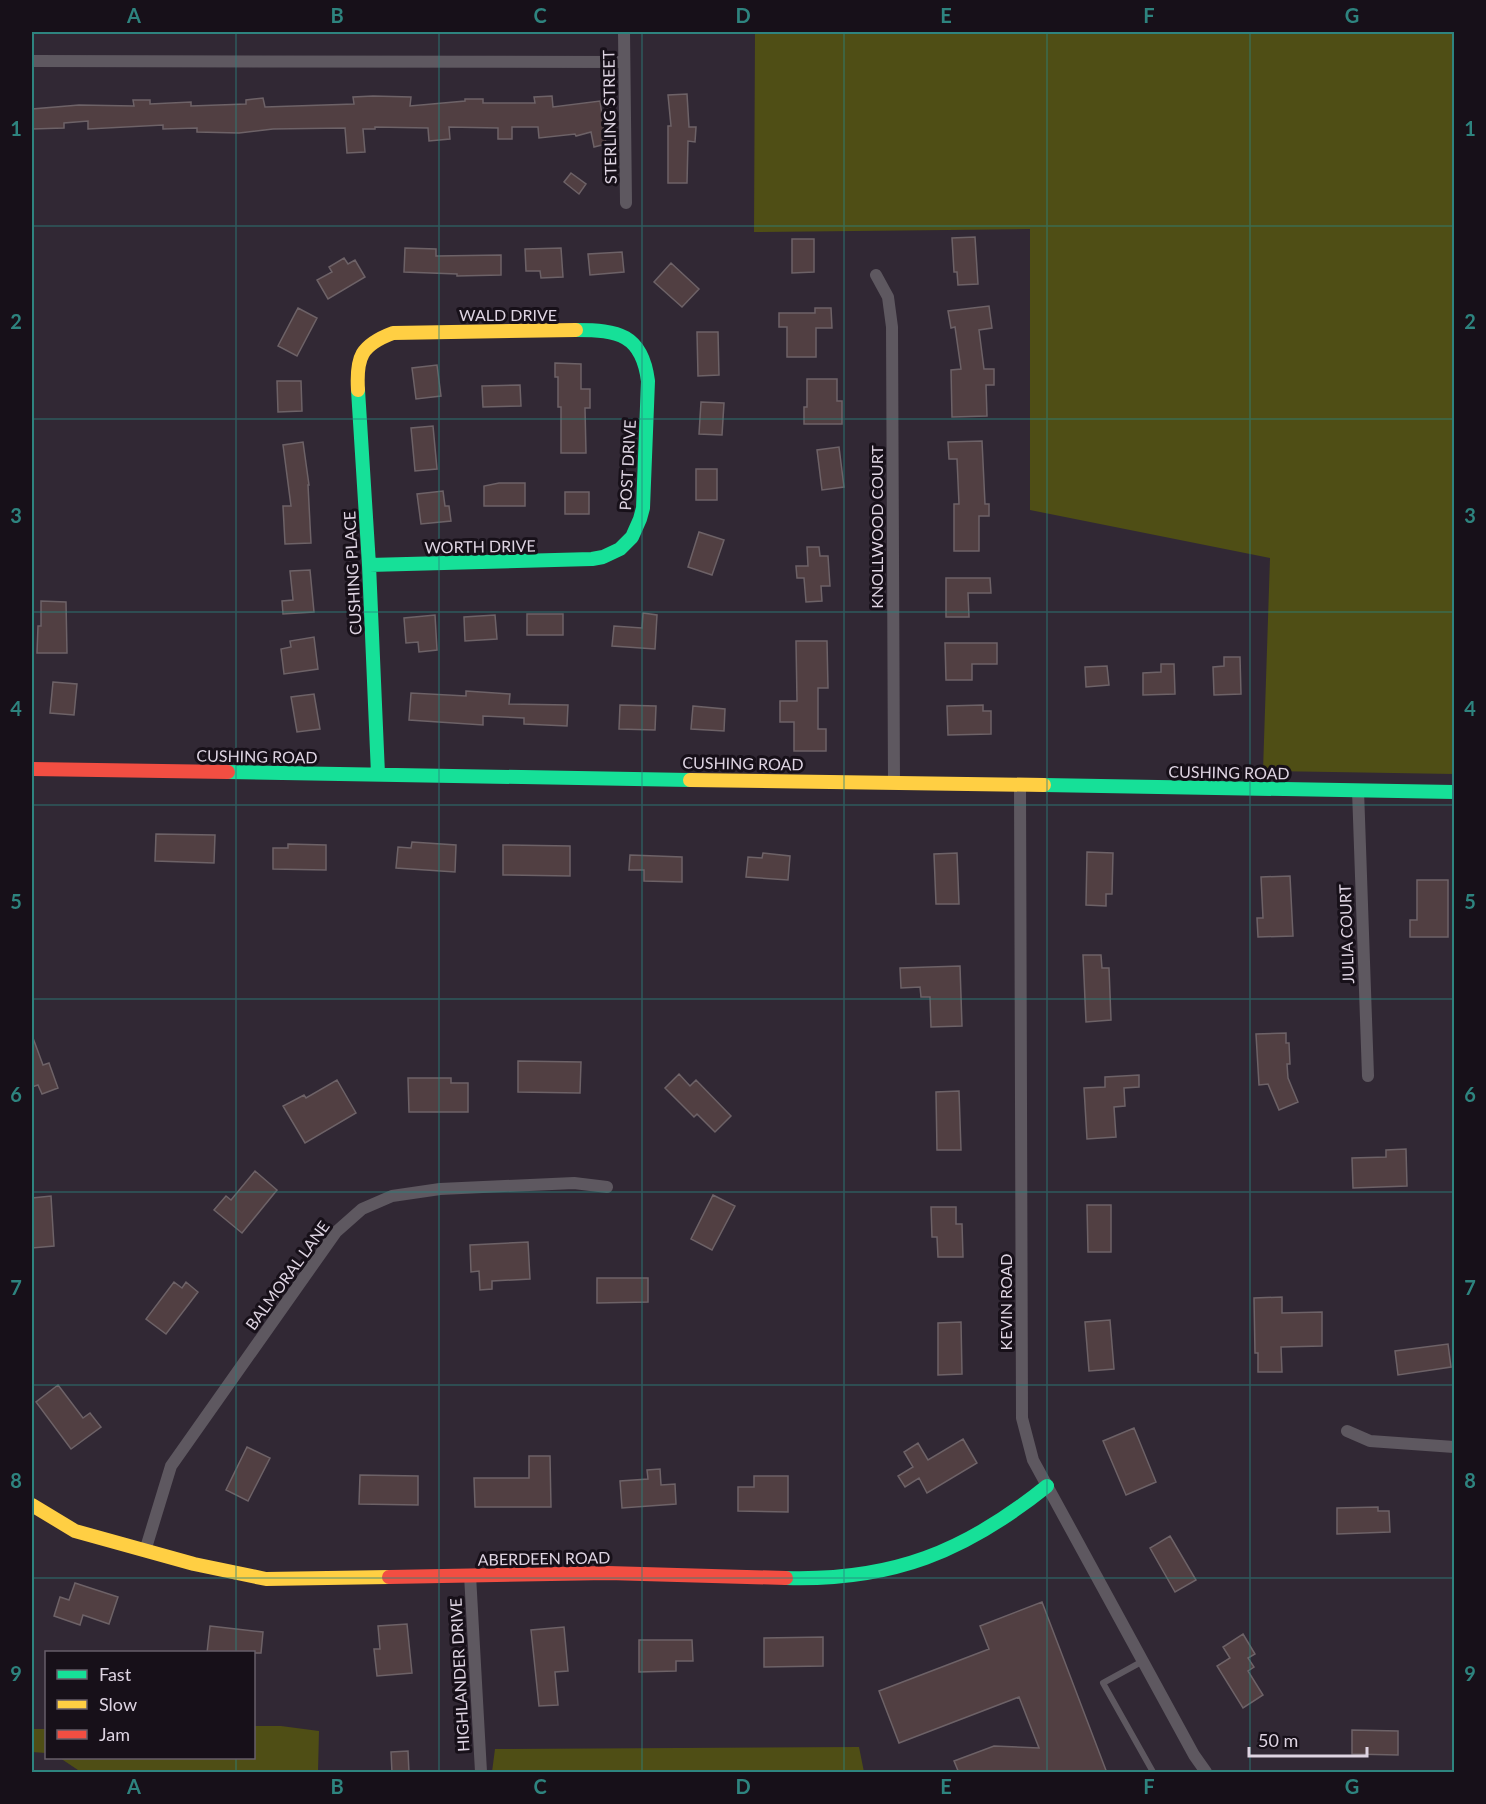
<svg xmlns="http://www.w3.org/2000/svg" width="1486" height="1804" viewBox="0 0 1486 1804" font-family="Lato,sans-serif">
	<style>
		.forest { fill: #4f4e15 }
		.building { fill: #513f42; stroke: #6d6267; stroke-width: 1.5 }
		.lines { fill: none; stroke-linecap: round; stroke-linejoin: round }
		.lane { stroke: #5e5860; stroke-width: 6 }
		.street { stroke: #5e5860; stroke-width: 12 }
		.fast { stroke: #16e098; stroke-width: 14 }
		.slow { stroke: #ffcf43; stroke-width: 14 }
		.jam { stroke: #f24e42; stroke-width: 14 }
		.grid { fill: none; stroke: #2e847f; stroke-width: 1.5; stroke-opacity: 0.55 }
		.labels { text-anchor: middle; dominant-baseline: central; stroke-width: 6; stroke-linejoin: round; paint-order: stroke }
		.street-label { font-size: 16px; fill: #ded4e2; stroke: #171019 }
		.neatline { fill: none; stroke: #2e847f; stroke-width: 2 }
		.grid-label { font-size: 20px; text-anchor: middle; font-weight: bold; fill: #2e847f }
	</style>
	<rect width="100%" height="100%" fill="#312834"/>
	<!-- forest -->
	<path class="forest" d="M755,32H1454V774L1263,771L1270,558L1030,510V229L754,232Z
		M254,1726H281L319,1731L318,1772H81L60,1758H254Z
		M32,1729H46V1753L32,1752Z
		M859,1747L864,1772H492L495,1749Z"/>
	<!-- building -->
	<path class="building" d="M687,94L689,127H696L695,142L688,141L687,183H668V126H671L668,95Z
		M373,96L411,97L410,106L465,101V99H483V103H535L534,97L552,96L553,107L600,101L606,144L594,147L591,132L576,136L575,134L539,138L538,127H512V139H498V128L449,127L450,139L429,141L428,128L375,127V129H363L365,152L347,153L345,128L273,129L239,133L197,132V128L163,129V125L88,129V121L64,123V128L32,129V109L79,105L134,106L133,100H150V104L191,102V106L246,104V100L263,98L265,107L354,104L353,97Z
		M571,173L586,184L579,194L564,182Z
		M975,237L978,284L958,285L957,272H954L952,238Z
		M792,239H814V272L792,273Z
		M405,248L436,249V256L501,255V275L457,276V274L404,272Z
		M561,248L563,277L541,278L540,271H526L525,249Z
		M622,252L624,272L590,275L588,254Z
		M344,258L348,264L355,260L365,277L328,299L317,280L332,272L329,267Z
		M671,263L699,289L682,307L654,282Z
		M989,306L992,328L979,330L984,369H994V385H986L987,416L952,417L951,370L961,369L955,327L951,328L948,311Z
		M298,308L317,318L297,356L278,346Z
		M815,308H831L832,328H816V357H787V327H779V313H815Z
		M697,332H718L719,375L698,376Z
		M555,363L581,364V389H590V408H585L586,453H561V407H558V377H555Z
		M437,365L441,396L416,399L412,368Z
		M807,379H837V401H842V424H804V407H807Z
		M277,381H301L302,411L278,412Z
		M520,385L521,406L483,407L482,386Z
		M701,402L724,403L722,435L699,434Z
		M433,426L437,469L415,471L411,428Z
		M982,441L985,504H989V516H979V551H954V504H959L957,459H949L948,442Z
		M303,442L309,485H308L311,543L285,544L283,506H291L283,445Z
		M839,447L844,487L822,490L817,450Z
		M696,469H717V500H696Z
		M499,483H525V506H484V486Z
		M443,491L445,506H449L451,521L421,524L417,494Z
		M565,492H589V514H565Z
		M699,532L724,540L712,575L688,567Z
		M807,547H819L820,556H828L830,586H821L822,601L806,602L804,578H797L796,566H808Z
		M310,570L314,612L283,614L282,601L293,600L290,571Z
		M946,578H990L991,593H968L969,617H946Z
		M41,601L66,602L67,653H37L38,626H41Z
		M643,613L657,615L655,649L612,646L614,626L642,628Z
		M527,614H563V635H527Z
		M435,615L437,650L419,652L418,642L406,643L404,618Z
		M495,615L497,639L465,641L464,617Z
		M314,637L318,669L284,674L281,649L291,647L290,641Z
		M796,641H827L828,688H818V729H826V751H794V722H780V701H797Z
		M945,643H997V664H972V680H946Z
		M1224,657H1240L1241,694L1214,695L1213,667L1224,666Z
		M1161,664H1174L1175,694L1143,695V673L1161,672Z
		M1107,666L1109,685L1086,687L1085,667Z
		M53,682L77,684L74,715L50,713Z
		M466,691L510,694L509,704L568,705L567,726L524,724V718L483,716V725L409,720L411,693L466,696Z
		M314,694L320,729L297,732L291,697Z
		M620,705L656,706L655,730L619,729Z
		M983,705V711H991V734L948,735L947,706Z
		M693,706L725,709L724,731L691,729Z
		M156,834L215,835L214,863L155,861Z
		M412,842L456,845L455,872L396,868L398,847L411,848Z
		M288,844L326,845V870L273,869V848H288Z
		M503,845L570,846V876L503,875Z
		M1087,852L1113,853L1112,894H1106V906L1086,905Z
		M763,853L790,856L788,880L746,877L748,857L762,858Z
		M957,853L959,904H936L934,854Z
		M630,855L682,857V882L644,881V870H629Z
		M1290,876L1293,936L1258,937L1257,918H1263L1261,877Z
		M1417,880H1448V937H1410V920H1417Z
		M1083,955H1101L1102,968H1109L1111,1020L1086,1022Z
		M960,966L962,1026L931,1027L930,997H921L920,987L901,988L900,968Z
		M1286,1033V1043H1289L1290,1064H1287L1288,1078L1298,1102L1279,1110L1268,1084L1259,1085L1256,1034Z
		M32,1038H33L43,1065L49,1063L58,1088L42,1094L38,1085L32,1087Z
		M518,1061L581,1062L580,1093L518,1092Z
		M679,1074L690,1086L696,1080L731,1116L715,1132L697,1114L694,1117L665,1088Z
		M1139,1075V1087L1124,1088L1125,1106L1114,1107L1116,1137L1087,1139L1084,1088L1105,1087V1077Z
		M408,1078H451V1083H468V1112H409Z
		M337,1080L356,1113L305,1143L283,1106L304,1095L306,1098Z
		M959,1091L961,1150H937L936,1092Z
		M1406,1149L1407,1186L1353,1188L1352,1158L1386,1157V1150Z
		M255,1171L277,1190L242,1233L214,1210L226,1196L231,1200Z
		M713,1195L735,1206L712,1250L691,1239Z
		M51,1196L54,1246L32,1248V1198Z
		M1087,1205H1111V1252H1088Z
		M931,1207H956V1224H962L963,1257H938L937,1237H932Z
		M528,1242L530,1279L492,1281V1289L480,1290L479,1271L471,1272L470,1245Z
		M597,1278H648V1302L597,1303Z
		M174,1282L182,1288L186,1282L198,1292L166,1334L146,1319Z
		M1282,1297V1313L1322,1312V1346L1281,1347L1282,1372H1258V1353H1255L1254,1298Z
		M1110,1320L1114,1369L1089,1371L1085,1322Z
		M961,1322L962,1374L938,1375V1323Z
		M1448,1344L1451,1367L1398,1375L1395,1351Z
		M58,1385L83,1418L90,1413L101,1427L71,1449L36,1402Z
		M1134,1428L1156,1482L1126,1495L1103,1441Z
		M963,1439L977,1463L927,1493L919,1478L905,1487L898,1476L913,1467L904,1452L918,1443L928,1460Z
		M247,1447L270,1458L248,1501L226,1490Z
		M529,1456H550L551,1507H475L474,1478H529Z
		M660,1469L661,1485L675,1484L676,1504L622,1508L620,1481L648,1479L647,1470Z
		M360,1475L418,1476V1505L359,1504Z
		M754,1476H788V1512L738,1511V1487H754Z
		M1378,1507V1511H1389L1390,1532L1337,1534V1508Z
		M1170,1536L1196,1580L1175,1592L1150,1548Z
		M75,1583L118,1597L109,1624L83,1615L80,1625L54,1616L60,1597L69,1600Z
		M1042,1602L1107,1773H959L954,1761L994,1746L1039,1748L1019,1697L899,1743L879,1691L989,1649L980,1626Z
		M407,1624L412,1673L377,1676L374,1649H380L378,1626Z
		M210,1626L263,1632L261,1653H207Z
		M564,1627L568,1671L555,1672L558,1705L539,1706L531,1630Z
		M1243,1634L1255,1654L1248,1658L1254,1667L1248,1671L1263,1695L1243,1708L1217,1666L1230,1658L1223,1647Z
		M823,1637V1666L764,1667V1638Z
		M639,1640H692L693,1661H676V1671L639,1672Z
		M1352,1730L1398,1731V1755L1352,1754Z
		M408,1751L409,1773H392L391,1752Z"/>
	<g class="lines">
		<!-- lane -->
		<path class="lane" d="M1143,1661L1103,1683L1153,1772"/>
		<!-- street -->
		<path class="street" d="M624,32L626,203
			M32,61L623,62
			M876,275L888,297L892,327L894,783
			M1020,785L1022,1418L1033,1460L1194,1755L1206,1772
			M1358,790L1368,1076
			M1347,1431L1370,1441L1454,1447
			M145,1551L171,1466L336,1232L362,1209L392,1196L440,1189L574,1183L607,1187
			M470,1575L481,1772"/>
		<!-- fast -->
		<path class="fast" d="M358,390L369,565L378,774
			M369,565L592,559L603,557L620,549L632,537L640,519L643,508L648,381C642,334 618,330 576,330
			M228,772L690,780
			M1044,785L1454,792
			M786,1578C892,1581 965,1552 1047,1486"/>
		<!-- slow -->
		<path class="slow" d="M358,390C356,357 361,345 393,333L576,330
			M690,780L1044,785
			M32,1505L75,1531L194,1564L266,1579L389,1577"/>
		<!-- jam -->
		<path class="jam" d="M32,769L228,772
			M389,1577L608,1573L786,1578"/>
	</g>
	<!-- grid -->
	<path class="grid" d="M236,32V1652M439,32V1772M642,32V1772M844,32V1772M1047,32V1772M1250,32V1772M32,226H1454M32,419H1454M32,612H1454M32,805H1454M32,999H1454M32,1192H1454M32,1385H1454M32,1578H1454M236,1758V1772"/>
	<g class="labels">
		<!-- street labels -->
		<g class="street-label">
			<text transform="translate(609 117) rotate(-91)">STERLING STREET</text>
			<text x="508" y="314">WALD DRIVE</text>
			<text transform="translate(627 465) rotate(-87)">POST DRIVE</text>
			<text transform="translate(876 527) rotate(-90)">KNOLLWOOD COURT</text>
			<text transform="translate(480 546) rotate(-1)">WORTH DRIVE</text>
			<text transform="translate(352 573) rotate(-93)">CUSHING PLACE</text>
			<text transform="translate(257 756) rotate(1)">CUSHING ROAD</text>
			<text transform="translate(743 763) rotate(1)">CUSHING ROAD</text>
			<text transform="translate(1229 772) rotate(1)">CUSHING ROAD</text>
			<text transform="translate(1346 934) rotate(-92)">JULIA COURT</text>
			<text transform="translate(287 1275) rotate(-54)">BALMORAL LANE</text>
			<text transform="translate(1005 1302) rotate(-90)">KEVIN ROAD</text>
			<text transform="translate(544 1558) rotate(-1)">ABERDEEN ROAD</text>
			<text transform="translate(459 1675) rotate(-93)">HIGHLANDER DRIVE</text>
		</g>
	</g>
	<!-- border -->
	<rect width="1486" height="1804" fill="none" stroke="#171019" stroke-width="66"/>
	<!-- legend -->
	<rect x="45" y="1651" width="210" height="108" fill="#171019" stroke="#675e69" stroke-width="1.5"/>
	<rect x="57" y="1670" width="30" height="9" fill="#16e098" stroke="#675e69" stroke-width="1.5"/>
	<text x="99" y="1681" font-size="18" fill="#ded4e2">Fast</text>
	<rect x="57" y="1700" width="30" height="9" fill="#ffcf43" stroke="#675e69" stroke-width="1.5"/>
	<text x="99" y="1711" font-size="18" fill="#ded4e2">Slow</text>
	<rect x="57" y="1730" width="30" height="9" fill="#f24e42" stroke="#675e69" stroke-width="1.5"/>
	<text x="99" y="1741" font-size="18" fill="#ded4e2">Jam</text>
	<!-- scale -->
	<path d="M1249 1747v9h118v-9" fill="none" stroke="#ded4e2" stroke-width="3"/>
	<text x="1258" y="1747" font-size="18" fill="#ded4e2" stroke="#171019" stroke-width="4.5" paint-order="stroke">50 m</text>
	<rect x="33" y="33" width="1420" height="1738" class="neatline"/>
	<g class="grid-label">
		<text x="134" y="23">A</text>
		<text x="337" y="23">B</text>
		<text x="540" y="23">C</text>
		<text x="743" y="23">D</text>
		<text x="946" y="23">E</text>
		<text x="1149" y="23">F</text>
		<text x="1352" y="23">G</text>
		<text x="16" y="136">1</text>
		<text x="1470" y="136">1</text>
		<text x="16" y="329">2</text>
		<text x="1470" y="329">2</text>
		<text x="16" y="523">3</text>
		<text x="1470" y="523">3</text>
		<text x="16" y="716">4</text>
		<text x="1470" y="716">4</text>
		<text x="16" y="909">5</text>
		<text x="1470" y="909">5</text>
		<text x="16" y="1102">6</text>
		<text x="1470" y="1102">6</text>
		<text x="16" y="1295">7</text>
		<text x="1470" y="1295">7</text>
		<text x="16" y="1488">8</text>
		<text x="1470" y="1488">8</text>
		<text x="16" y="1681">9</text>
		<text x="1470" y="1681">9</text>
		<text x="134" y="1794">A</text>
		<text x="337" y="1794">B</text>
		<text x="540" y="1794">C</text>
		<text x="743" y="1794">D</text>
		<text x="946" y="1794">E</text>
		<text x="1149" y="1794">F</text>
		<text x="1352" y="1794">G</text>
	</g>
</svg>
